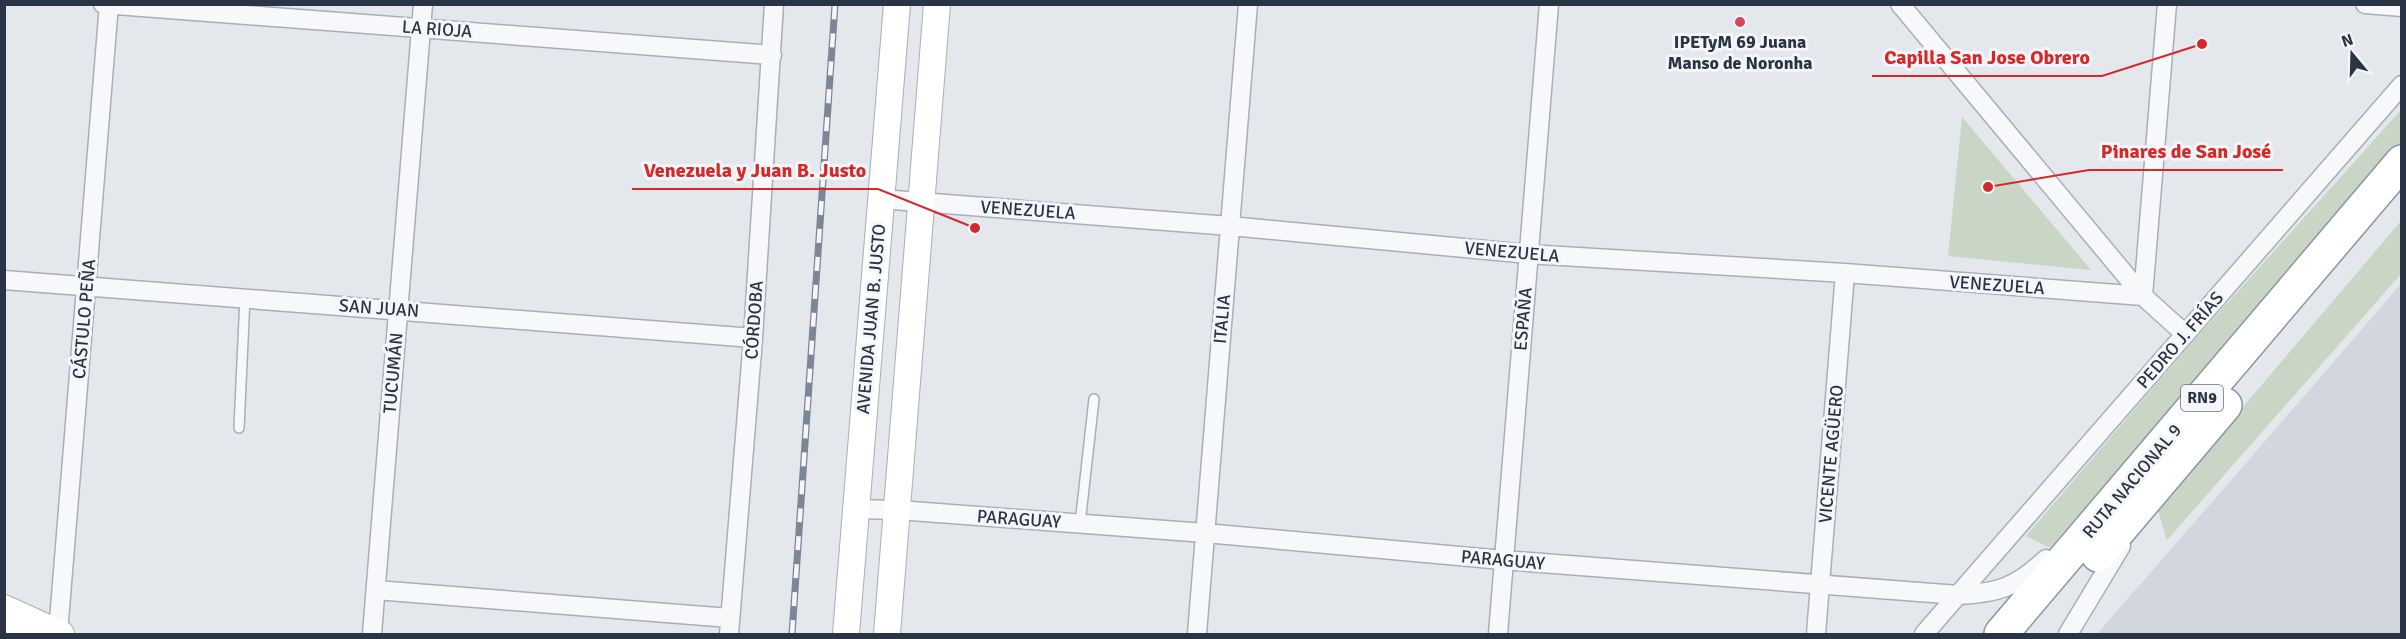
<svg xmlns="http://www.w3.org/2000/svg" width="2406" height="639" viewBox="0 0 2406 639" font-family="Signika,sans-serif">
	<style>
		.built { fill: #d2d6de }
		.green { fill: #c9d6c5 }
		.lines { fill: none; stroke-linecap: round; stroke-linejoin: round }
		.lane-casing { stroke: #a9aeb7; stroke-width: 12 }
		.street-casing { stroke: #a9aeb7; stroke-width: 21 }
		.secondary-casing { stroke: #a9aeb7; stroke-width: 28 }
		.highway-casing { stroke: #8b94a3; stroke-width: 36 }
		.lane { stroke: #f7f8fa; stroke-width: 9 }
		.street { stroke: #f7f8fa; stroke-width: 18 }
		.secondary { stroke: #fff; stroke-width: 26 }
		.highway { stroke: #fff; stroke-width: 33 }
		.rail-casing { stroke: #7d8696; stroke-width: 7 }
		.rail { stroke: #f4f6f9; stroke-width: 4.5; stroke-dasharray: 14; stroke-linecap: butt }
		.poi-dot { fill: #d1495b; stroke: #f4f6f9; stroke-width: 2 }
		.labels { text-anchor: middle; dominant-baseline: central; stroke-width: 6; stroke-linejoin: round; paint-order: stroke }
		.shield { fill: #f4f6f9; stroke: #676e7b; stroke-width: 1.5 }
		.shield-label { font-size: 16px; font-weight: bold; fill: #2b3445 }
		.street-label { font-size: 18px; fill: #2b3445; stroke: #f4f6f9 }
		.poi-label { font-size: 18px; font-weight: bold; fill: #2b3445; stroke: #f4f6f9 }
		.leader { fill: none; stroke: #d62828; stroke-width: 2 }
		.callout-dot { fill: #d62828; stroke: #f4f6f9; stroke-width: 2 }
		.callout-label { font-size: 20px; text-anchor: middle; font-weight: bold; fill: #d62828; stroke: #f4f6f9; stroke-width: 6; stroke-linejoin: round; paint-order: stroke }
	</style>
	<rect width="100%" height="100%" fill="#e4e7ec"/>
	<!-- built -->
	<path class="built" d="M2401,284V634H2097L2247,462Z"/>
	<!-- green -->
	<path class="green" d="M2401,110V143L2050,548L2026,536L2195,339Z
		M1962,117L2091,270L1948,256Z
		M2401,221V274L2167,540L2157,508Z"/>
	<g class="lines">
		<defs>
			<path id="lane" d="M239,428L245,297
				M1080,524L1094,399"/>
			<path id="street" d="M103,4L772,55
				M1900,4L2143,296L2185,334
				M2365,4L2402,7
				M881,199L1230,226L1528,254L1845,273L2143,296
				M4,280L753,338
				M2143,296L2167,4
				M856,509L898,510L1205,533L1503,560L1958,595C1998,593 2017,587 2046,559
				M376,590L730,618
				M58,633L109,4
				M372,634L423,4
				M729,634L753,338L774,4
				M1197,634L1248,4
				M1498,634L1549,4
				M1816,634L1845,273
				M1924,634L2402,85
				M2068,634L2121,546"/>
			<path id="secondary" d="M4,608L61,634
				M4,629L16,634
				M846,634L897,4
				M887,634L937,4"/>
			<path id="highway" d="M2098,555L2225,405
				M2001,634L2402,162"/>
		</defs>
		<!-- lane casing -->
		<use href="#lane" class="lane-casing"/>
		<!-- street casing -->
		<use href="#street" class="street-casing"/>
		<!-- secondary casing -->
		<use href="#secondary" class="secondary-casing"/>
		<!-- highway casing -->
		<use href="#highway" class="highway-casing"/>
		<!-- lane -->
		<use href="#lane" class="lane"/>
		<!-- street -->
		<use href="#street" class="street"/>
		<!-- secondary -->
		<use href="#secondary" class="secondary"/>
		<!-- highway -->
		<use href="#highway" class="highway"/>
		<defs>
			<path id="rail" d="M792,634L835,4"/>
		</defs>
		<!-- rail casing -->
		<use href="#rail" class="rail-casing"/>
		<!-- rail -->
		<use href="#rail" class="rail"/>
	</g>
	<!-- markers -->
	<circle class="poi-dot" cx="1740" cy="22" r="6"/>
	<g class="labels">
		<!-- shield labels -->
		<rect class="shield" x="2181" y="385" width="42" height="26" rx="4.5"/>
		<g class="shield-label">
			<text x="2202" y="398">RN9</text>
		</g>
		<!-- street labels -->
		<g class="street-label">
			<text transform="translate(437 29) rotate(4)">LA RIOJA</text>
			<text transform="translate(1028 210) rotate(4)">VENEZUELA</text>
			<text transform="translate(1512 252) rotate(5)">VENEZUELA</text>
			<text transform="translate(1997 285) rotate(4)">VENEZUELA</text>
			<text transform="translate(379 308) rotate(4)">SAN JUAN</text>
			<text transform="translate(84 319) rotate(-85)">CÁSTULO PEÑA</text>
			<text transform="translate(871 319) rotate(-85)">AVENIDA JUAN B. JUSTO</text>
			<text transform="translate(1222 319) rotate(-85)">ITALIA</text>
			<text transform="translate(1523 319) rotate(-85)">ESPAÑA</text>
			<text transform="translate(754 320) rotate(-86)">CÓRDOBA</text>
			<text transform="translate(2180 340) rotate(-49)">PEDRO J. FRÍAS</text>
			<text transform="translate(393 373) rotate(-85)">TUCUMÁN</text>
			<text transform="translate(1831 454) rotate(-85)">VICENTE AGÜERO</text>
			<text transform="translate(2132 481) rotate(-50)">RUTA NACIONAL 9</text>
			<text transform="translate(1019 519) rotate(4)">PARAGUAY</text>
			<text transform="translate(1503 560) rotate(5)">PARAGUAY</text>
		</g>
		<!-- poi labels -->
		<g class="poi-label">
			<text x="1740" y="42">IPETyM 69 Juana<tspan x="1740" dy="21">Manso de Noronha</tspan></text>
		</g>
	</g>
	<!-- callouts -->
	<path class="leader" d="M2202 44L2102 76H1872M1988 187L2089 170H2283M975 228L878 189H632"/>
	<g class="callout-dot">
		<circle cx="2202" cy="44" r="6"/>
		<circle cx="1988" cy="187" r="6"/>
		<circle cx="975" cy="228" r="6"/>
	</g>
	<g class="callout-label">
		<text x="1987" y="64">Capilla San Jose Obrero</text>
		<text x="2186" y="158">Pinares de San José</text>
		<text x="755" y="177">Venezuela y Juan B. Justo</text>
	</g>
	<!-- border -->
	<rect width="2406" height="639" fill="none" stroke="#2b3445" stroke-width="12"/>
	<!-- north arrow -->
	<g transform="translate(2352 54) rotate(341)" stroke="#f4f6f9" stroke-width="4.5" paint-order="stroke">
	<path d="M0-4.5L10 22L0 15L-10 22Z" fill="#2b3445"/>
	<text y="-9" font-size="16" font-weight="bold" text-anchor="middle" fill="#2b3445">N</text>
	</g>
</svg>
